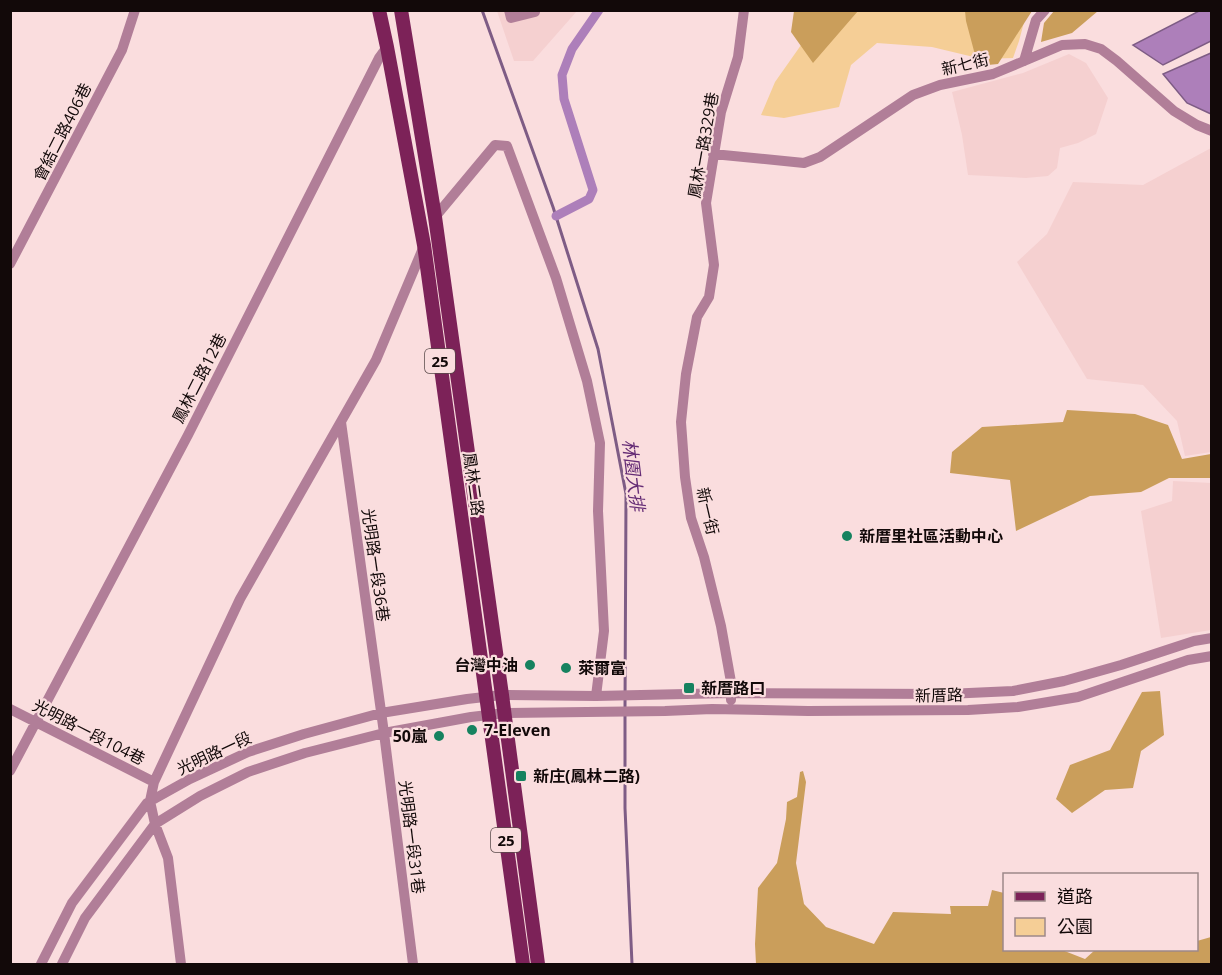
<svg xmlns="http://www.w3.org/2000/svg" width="1222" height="975" viewBox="0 0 1222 975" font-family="'Open Sans','Noto Sans TC',sans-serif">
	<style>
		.built { fill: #f5d0d0 }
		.green { fill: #f5ce96 }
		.forest { fill: #ca9e5b }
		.water { fill: #ad7fba; stroke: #7e5c85; stroke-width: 1.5 }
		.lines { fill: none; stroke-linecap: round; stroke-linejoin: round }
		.stream { stroke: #7e5c85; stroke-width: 3 }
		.canal { stroke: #ad7fba; stroke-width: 9 }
		.minor { stroke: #b17e98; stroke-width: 10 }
		.major { stroke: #7c2258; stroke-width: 14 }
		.poi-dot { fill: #16825f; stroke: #faddde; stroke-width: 2 }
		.labels { text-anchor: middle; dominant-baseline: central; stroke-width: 4.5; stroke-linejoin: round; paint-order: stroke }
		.shield { fill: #faddde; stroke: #584949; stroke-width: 1.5 }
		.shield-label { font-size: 15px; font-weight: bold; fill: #120909 }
		.street-label { font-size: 16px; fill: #120909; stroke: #faddde }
		.poi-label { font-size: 16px; font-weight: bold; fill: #120909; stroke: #faddde; text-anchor: start }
		.water-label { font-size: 18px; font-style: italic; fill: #662d76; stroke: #faddde }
	</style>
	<rect width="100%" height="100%" fill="#faddde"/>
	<!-- built -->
	<path class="built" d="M497,11H577L533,61H514Z
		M1069,54L1086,63L1108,98L1096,134L1078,143L1060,148L1057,168L1048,176L1026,178L968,175L962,135L952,92L1023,73Z
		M1211,148V452L1185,456L1177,421L1143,385L1087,379L1017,262L1047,234L1073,182L1143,185Z
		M1173,481L1211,483V630L1161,638L1141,511L1172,501Z"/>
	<!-- green -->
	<path class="green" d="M829,10L1027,11L1019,41L1013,58L982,59L932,47L877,43L851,65L839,107L784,118L761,115L775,82L825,11Z"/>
	<!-- forest -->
	<path class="forest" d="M794,11V10L858,11L813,63L791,32Z
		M965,11V10L1032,11L998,64L978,66L966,21Z
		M1054,11V10L1098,11L1072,33L1041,42L1044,23Z
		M1067,410L1135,414L1168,425L1182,459L1211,454V478H1169L1141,492L1090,496L1016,531L1010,480L950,473L952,452L982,427L1063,422Z
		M1160,691L1164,735L1141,751L1133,788L1105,790L1072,813L1056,799L1070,765L1110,750L1142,692Z
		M803,771L806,782L796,863L804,904L826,927L874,944L893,912L951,914L950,906H988L992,890L1004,893V950H1062L1085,959L1095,950H1196L1197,941L1211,937V964H756L755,944L758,888L777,863L786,819L787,802L797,797L800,772Z"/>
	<!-- water -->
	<path class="water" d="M1201,10L1211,11V41L1163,65L1133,45Z
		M1211,53V114L1187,103L1163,74Z"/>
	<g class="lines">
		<!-- stream -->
		<path class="stream" d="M482,10L553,207L598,349L626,494L625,708
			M625,714V808L632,964"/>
		<!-- canal -->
		<path class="canal" d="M556,216L589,199L593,190L564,99L562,75L572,49L599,10"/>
		<!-- minor -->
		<path class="minor" d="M509,10L511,18L535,12
			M1024,61L1036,20L1045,10
			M713,154L804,163L820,157L913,95L940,85L993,74L1062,45L1085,44L1101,49L1117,61L1174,111L1197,125L1212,131
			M435,217L495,145L507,146L556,278L587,381L600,443L598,511L604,631L596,696
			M10,264L122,50L135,10
			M341,422L384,733L413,964
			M731,700V682L721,626L704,557L691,518L685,477L681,422L686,374L697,317L709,297L714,265L706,203L721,112L738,57L744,10
			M10,709L154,782
			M10,771L188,435L379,58L387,47
			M41,964L72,903L147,803L190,779L248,752L304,734L381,713L467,699L502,695L596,696L731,693L947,694L1013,691L1064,681L1121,665L1194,641L1212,638
			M62,964L85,918L155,824L200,796L248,772L305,753L384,733L471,717L505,713L665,711L712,709L808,711L968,710L1018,707L1078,697L1188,660L1212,656
			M181,964L168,858L155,824L150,801L154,782L240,599L376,360L424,246"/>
		<!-- major -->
		<path class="major" d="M379,10L387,47L424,245L523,964
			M401,10L435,217L502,695L538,964"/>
	</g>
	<!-- markers -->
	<g class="poi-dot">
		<circle cx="847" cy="536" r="6"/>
		<circle cx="530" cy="665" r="6"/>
		<circle cx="566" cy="668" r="6"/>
		<rect x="683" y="682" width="12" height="12" rx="3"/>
		<circle cx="472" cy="730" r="6"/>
		<circle cx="439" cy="736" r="6"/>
		<rect x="515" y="770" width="12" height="12" rx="3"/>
	</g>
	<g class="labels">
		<!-- shield labels -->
		<g class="shield">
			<rect x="425" y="349" width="30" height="24" rx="4.5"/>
			<rect x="491" y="828" width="30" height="24" rx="4.5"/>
		</g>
		<g class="shield-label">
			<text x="440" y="361">25</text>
			<text x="506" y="840">25</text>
		</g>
		<!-- street labels -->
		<g class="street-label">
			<text transform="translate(965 64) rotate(-13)">新七街</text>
			<text transform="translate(62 132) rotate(-63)">會結二路406巷</text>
			<text transform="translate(703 145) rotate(-80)">鳳林一路329巷</text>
			<text transform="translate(199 378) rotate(-63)">鳳林二路12巷</text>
			<text transform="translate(474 484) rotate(82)">鳳林二路</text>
			<text transform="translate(708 511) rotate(77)">新一街</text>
			<text transform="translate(376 565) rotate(82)">光明路一段36巷</text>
			<text transform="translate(939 695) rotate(-1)">新厝路</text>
			<text transform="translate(89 732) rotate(27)">光明路一段104巷</text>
			<text transform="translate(214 753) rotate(-25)">光明路一段</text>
			<text transform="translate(412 837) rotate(83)">光明路一段31巷</text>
		</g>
		<!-- poi labels -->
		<g class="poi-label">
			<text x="859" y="536">新厝里社區活動中心</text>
			<text x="518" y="665" text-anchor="end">台灣中油</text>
			<text x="578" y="668">萊爾富</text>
			<text x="701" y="688">新厝路口</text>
			<text x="484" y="730">7-Eleven</text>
			<text x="427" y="736" text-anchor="end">50嵐</text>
			<text x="533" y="776">新庄(鳳林二路)</text>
		</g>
		<!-- water labels -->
		<g class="water-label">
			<text transform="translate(634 475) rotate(83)">林園大排</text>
		</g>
	</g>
	<!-- border -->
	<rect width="1222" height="975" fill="none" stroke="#120909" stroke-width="24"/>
	<!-- legend -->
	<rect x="1003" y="873" width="195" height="78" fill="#faddde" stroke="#9d8889" stroke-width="1.5"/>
	<rect x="1015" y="892" width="30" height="9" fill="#7c2258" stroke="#9d8889" stroke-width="1.5"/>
	<text x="1057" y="903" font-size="18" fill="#120909">道路</text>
	<rect x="1015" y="918" width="30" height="18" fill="#f5ce96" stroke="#9d8889" stroke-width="1.5"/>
	<text x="1057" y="933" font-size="18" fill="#120909">公園</text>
</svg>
